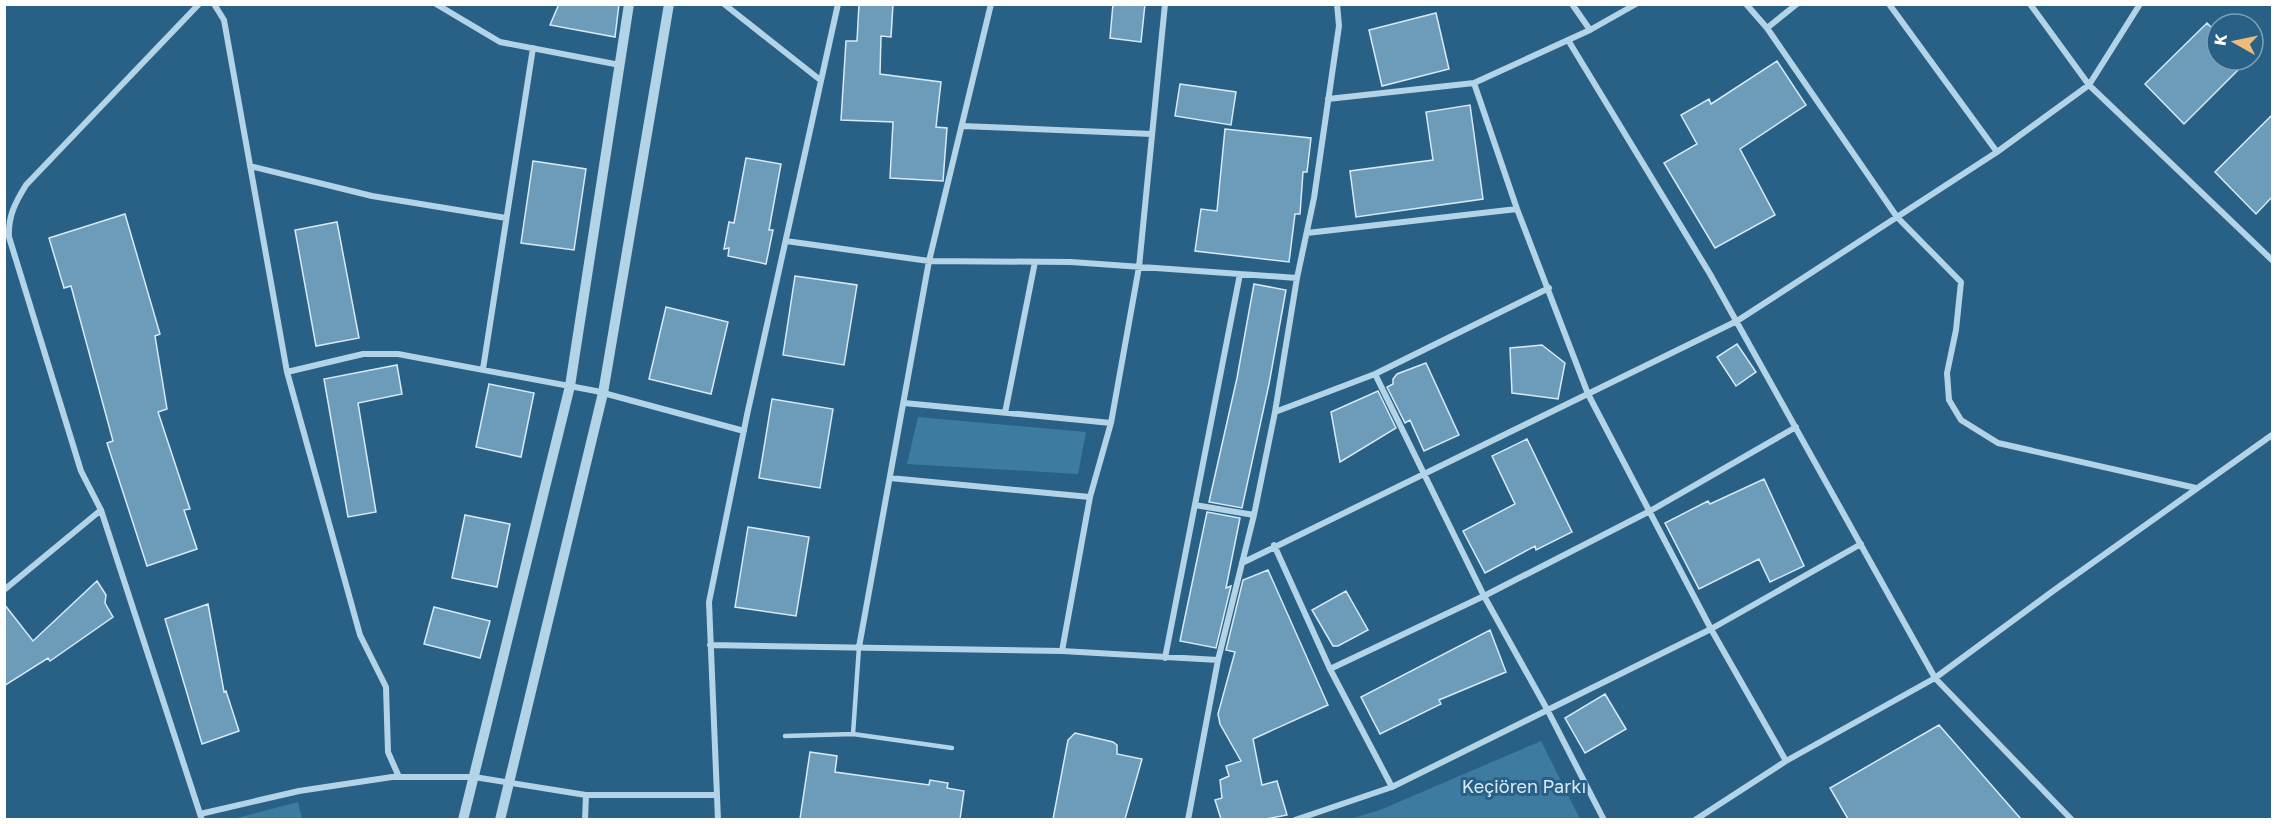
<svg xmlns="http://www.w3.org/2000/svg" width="2277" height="824" viewBox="0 0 2277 824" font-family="'Golos Text',sans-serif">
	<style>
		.green { fill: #3d7ba1 }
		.building { fill: #6c9cb9; stroke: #d7eaf6; stroke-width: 1.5 }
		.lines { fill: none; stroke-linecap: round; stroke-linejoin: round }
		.service { stroke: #b3d3e7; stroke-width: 4.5 }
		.minor { stroke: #b3d3e7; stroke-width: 6 }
		.tertiary { stroke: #b3d3e7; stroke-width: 10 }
		.labels { text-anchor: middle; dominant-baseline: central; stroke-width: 6; stroke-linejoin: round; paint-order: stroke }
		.park-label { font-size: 18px; fill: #d7eaf6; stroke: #296085 }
	</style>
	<rect width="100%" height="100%" fill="#296085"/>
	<!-- green -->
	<path class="green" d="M918,417L1086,432L1078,474L907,464Z
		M1541,741L1580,819H1350L1380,810Z
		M298,802L302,819H233Z"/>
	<!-- building -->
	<path class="building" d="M559,4H619L615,37L550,25Z
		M859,4H893L891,37L881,36L880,74L941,82L936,127L947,128L943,181L890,178L893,122L841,120L846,41H857Z
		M1113,4H1145L1141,42L1110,38Z
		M1436,13L1449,69L1382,86L1369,30Z
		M2207,23L2217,33V60H2248L2184,124L2145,84Z
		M1777,61L1806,105L1740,149L1775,215L1715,248L1664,163L1697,144L1681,115L1709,99L1711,104Z
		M1180,84L1236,92L1231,125L1175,116Z
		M1470,105L1483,199L1356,217L1350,171L1433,160L1426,112Z
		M2272,115V197L2256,214L2215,172Z
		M1225,129L1311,138L1307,172H1303L1300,214H1295L1289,262L1195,251L1201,209L1217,211Z
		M746,158L781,164L769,230H773L766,264L728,256L729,248L724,249L729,222L734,223Z
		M533,161L586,169L574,250L521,243Z
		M125,214L160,334L155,336L167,409L158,412L190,509L184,510L197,549L147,566L107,443L113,441L71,286L64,288L49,238Z
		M337,222L359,338L316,346L295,230Z
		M795,276L857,285L844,365L783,355Z
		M1254,284L1286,290L1269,384L1242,508L1209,502L1237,378Z
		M666,307L728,322L711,394L649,379Z
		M1737,344L1756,372L1736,386L1717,357Z
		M1542,345L1565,363L1558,399L1512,393L1510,348Z
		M1426,363L1459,435L1424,451L1410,420L1405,423L1387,387L1393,384V379L1397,374Z
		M397,365L402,394L358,403L376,512L348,517L324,379Z
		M489,384L534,393L521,457L476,447Z
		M1378,391L1396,428L1340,462L1331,412Z
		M772,399L833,409L820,488L759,478Z
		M1527,439L1572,532L1536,550L1535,546L1485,573L1463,531L1515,504L1492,456Z
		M1764,479L1804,566L1770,582L1759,559L1699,589L1665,523L1708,501L1710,504Z
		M1207,512L1240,518L1226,588L1231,586L1216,648L1180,641Z
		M465,515L510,524L497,587L452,578Z
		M748,527L809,537L796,616L735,607Z
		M1268,570L1328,705L1253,739L1262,785L1277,781L1287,815L1266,819H1221L1215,800L1222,798L1220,780L1229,776L1226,766L1241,761L1220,724L1218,714L1235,652L1226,650L1243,580Z
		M97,581L106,595L105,603L113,617L50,661L48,658L4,686V604L33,641Z
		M1346,591L1368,630L1338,646H1333L1312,610Z
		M208,604L224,692L226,691L239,731L202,744L165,619Z
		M434,607L490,621L480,658L424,644Z
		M1490,630L1506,672L1439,700L1441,704L1380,734L1361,697Z
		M1605,694L1626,729L1585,753L1565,718Z
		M1939,725L2021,819H1848L1830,788Z
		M1075,733L1113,742L1117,745V754L1142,759L1125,819H1053L1068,740Z
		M810,752L837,756L835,772L929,785L930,780L948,783L947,788L964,791L960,819H800Z"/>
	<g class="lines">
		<!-- service -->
		<path class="service" d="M853,734L952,748
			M785,736L853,734L859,647"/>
		<!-- minor -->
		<path class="minor" d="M199,4L26,185C15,203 8,216 9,237L81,471L101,510L202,820
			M214,4L224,20L287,372L360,635L386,687L388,752L399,777
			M436,4L500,42L620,65
			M724,4L819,79
			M1572,4L1590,30
			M1746,4L1767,28L1897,217L1961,282L1956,330L1947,373L1949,400L1961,420L1998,443L2196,488
			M1889,4L1997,152
			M2030,4L2089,85L2272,260
			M1767,28L1797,4
			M1568,40L1710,274L1935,678L2072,820
			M1474,83L1517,209L1588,394L1711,629L1786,761
			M1328,99L1474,83L1590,30L1636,4
			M962,126L1152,134
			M250,166L372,196L506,218
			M1307,233L1517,209
			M786,241L929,261L1071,262L1297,278
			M483,369L533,48
			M287,372L363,354H398L596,391L744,431
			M1375,374L1484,596L1548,711L1604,820
			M904,403L1111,423
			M1275,412L1375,374L1549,288
			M1005,413L1035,262
			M890,478L1090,497
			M1195,505L1254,515
			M1274,545L1330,669L1392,787
			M1242,563L1737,321L1997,152L2089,85L2140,4
			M4,590L101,510
			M710,645L1062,651L1218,660
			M859,647L929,261L991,4
			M1062,651L1090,497L1111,423L1139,267L1165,4
			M1165,658L1240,274
			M1330,669L1484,596L1650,511L1796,427
			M200,814L299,791L392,777H474L586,795H716
			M585,820L586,795
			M718,820L709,602L747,415L838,4
			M1188,820L1218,660L1254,515L1275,412L1297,278L1314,198L1339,26L1337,4
			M1295,820L1392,787L1711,629L1861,544
			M1695,820L1786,761L1935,678L2053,591L2272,435"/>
		<!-- tertiary -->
		<path class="tertiary" d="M463,820L570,386L629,4
			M500,820L603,393L669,4"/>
	</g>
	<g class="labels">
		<!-- park labels -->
		<g class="park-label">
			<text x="1524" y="786">Keçiören Parkı</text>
		</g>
	</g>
	<!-- border -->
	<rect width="2277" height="824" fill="none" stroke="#ffffff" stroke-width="12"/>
	<!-- north arrow -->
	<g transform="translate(2235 42) rotate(279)"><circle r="28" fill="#296085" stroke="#7fa0b6" stroke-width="1.5"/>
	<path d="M0-4.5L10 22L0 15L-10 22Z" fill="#efba7a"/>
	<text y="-9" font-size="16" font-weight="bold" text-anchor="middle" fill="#ffffff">K</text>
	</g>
</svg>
